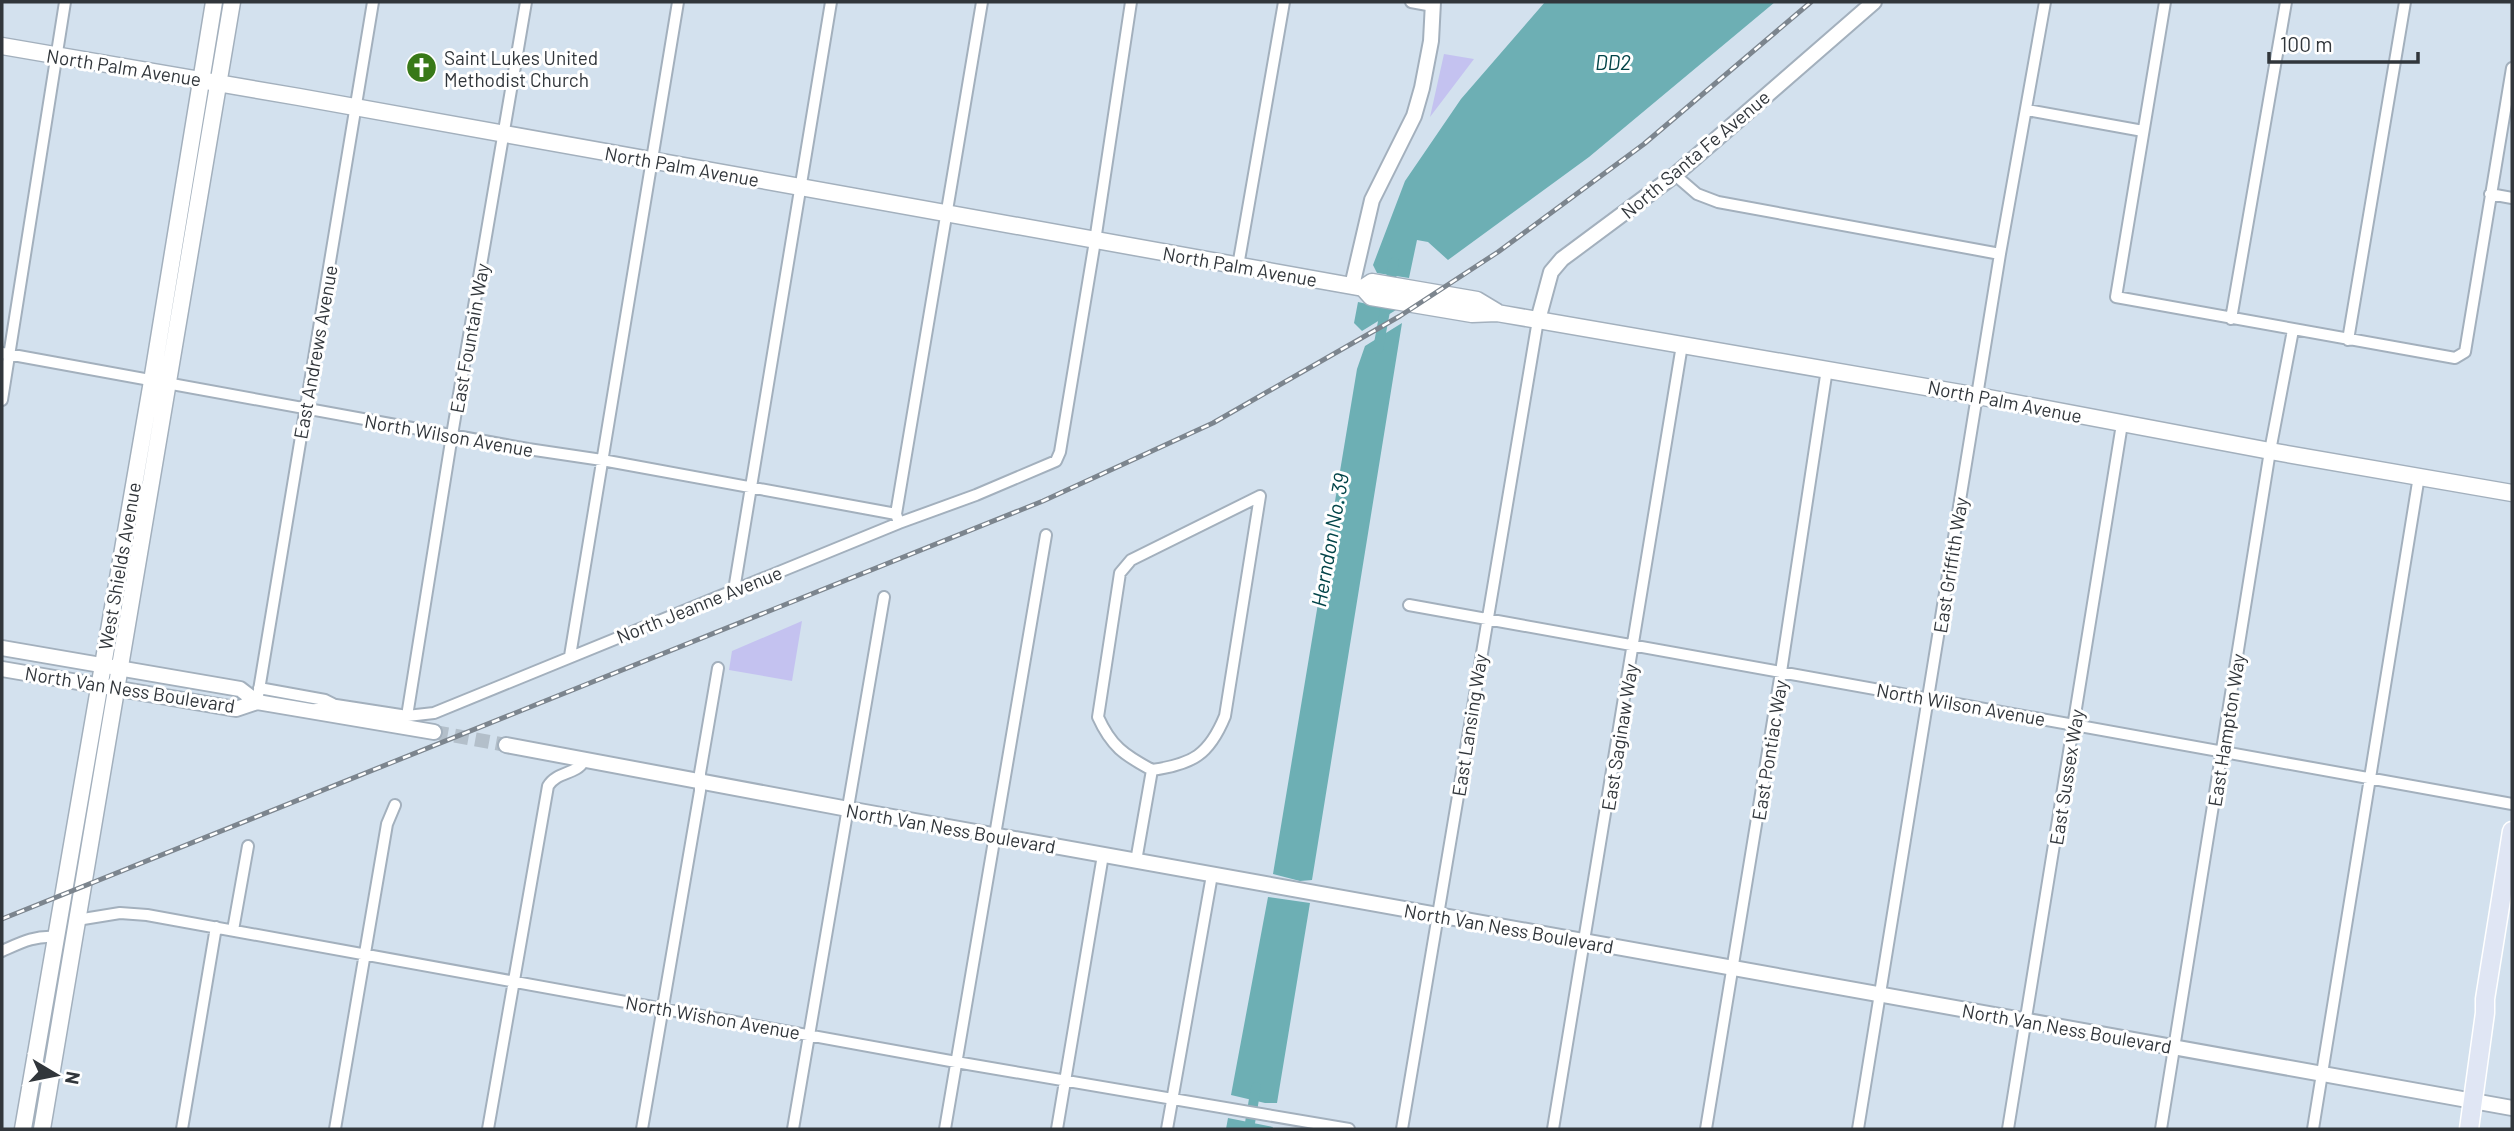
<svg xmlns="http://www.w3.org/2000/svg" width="2514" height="1131" viewBox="0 0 2514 1131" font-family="Barlow,sans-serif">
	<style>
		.green { fill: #c4c2f0 }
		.water { fill: #6dafb4 }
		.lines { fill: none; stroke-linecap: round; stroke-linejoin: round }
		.canal { stroke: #6dafb4; stroke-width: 10 }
		.tertiary-tunnel { stroke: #b3bfca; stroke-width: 14; stroke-dasharray: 14 7; stroke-linecap: butt }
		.minor-casing { stroke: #a3b0bd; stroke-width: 14 }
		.tertiary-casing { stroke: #a3b0bd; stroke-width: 18 }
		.secondary-casing { stroke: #a3b0bd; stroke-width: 19 }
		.primary-casing { stroke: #fff; stroke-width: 21 }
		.minor { stroke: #fff; stroke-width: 10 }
		.tertiary { stroke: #fff; stroke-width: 14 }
		.secondary { stroke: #fff; stroke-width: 16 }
		.primary { stroke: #e0e6f4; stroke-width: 18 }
		.rail-casing { stroke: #7c858e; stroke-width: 5 }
		.rail { stroke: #fff; stroke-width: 2.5; stroke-dasharray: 8; stroke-linecap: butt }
		.labels { text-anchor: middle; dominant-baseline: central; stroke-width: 6; stroke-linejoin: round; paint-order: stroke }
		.poi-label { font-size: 19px; fill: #31363b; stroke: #fff; text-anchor: start }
		.street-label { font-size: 19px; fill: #31363b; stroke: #fff }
		.water-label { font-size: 21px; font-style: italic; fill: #024448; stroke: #fff }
	</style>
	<rect width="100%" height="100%" fill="#d3e1ee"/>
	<!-- green -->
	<path class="green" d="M1444,54L1474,59L1430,117Z
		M802,621L792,681L729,670L732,651Z"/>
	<!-- water -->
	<path class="water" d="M1545,2H1775L1589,157L1448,260L1428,242L1417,240L1409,278L1377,273L1373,265L1405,181L1461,99Z
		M1358,302L1396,310L1362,331L1354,323Z
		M1402,323L1312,880L1300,881L1273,874L1357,369L1365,346Z
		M1268,897L1310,903L1277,1103H1265L1231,1095Z
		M1228,1118L1273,1127L1272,1129H1226Z"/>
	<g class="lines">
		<!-- canal -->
		<path class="canal" d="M1378,349L1394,262
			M1249,1129L1256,1087"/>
		<!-- tertiary-tunnel -->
		<path class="tertiary-tunnel" d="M434,732L506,745"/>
		<defs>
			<path id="minor" d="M1411,2L1433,6
				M2165,2L2116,297L2455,358L2465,352L2512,68
				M2027,110L2143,131
				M1675,175L1697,194L1718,202L2000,254
				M2490,194L2512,198
				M1238,266L1284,2
				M2231,319L2286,2
				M2348,340L2405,2
				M2,353L528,449L602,460L896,514
				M2,400L65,2
				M898,520L896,514L982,2
				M734,590L831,2
				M1409,605L2512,804
				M570,656L678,2
				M259,688L325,700L333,704
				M257,702L373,2
				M312,710L336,705L407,716L434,713L899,523L976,495L1056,461L1060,452L1095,241L1131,2
				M407,716L452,435L526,2
				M1152,770C1124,755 1111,746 1098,717L1120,573L1131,560L1260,496
				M1152,770C1193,764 1209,755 1225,716L1260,496
				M1136,861L1152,770
				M77,920L120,913L147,915L956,1062L1349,1129
				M233,930L248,846
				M2,951C20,943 35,935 56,937
				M182,1129L216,927
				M335,1129L387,824L395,805
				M488,1129L548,786C557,771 576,775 584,761
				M642,1129L700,791V773L718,668
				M793,1129L884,597
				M945,1129L1046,535
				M1057,1129L1103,855
				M1167,1129L1212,875
				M1402,1129L1538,320
				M1553,1129L1682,345
				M1706,1129L1781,672L1827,369
				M1858,1129L2000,254L2045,2
				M2008,1129L2122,424
				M2161,1129L2270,451L2293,330
				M2313,1129L2419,476"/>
			<path id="tertiary" d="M1352,286L1372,200L1414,116L1422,88L1431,41L1433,2
				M1538,320L1551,272L1562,259L1675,175L1874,2
				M2,648L240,689L257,702
				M2,669L236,709L257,702L434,732
				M506,745L848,809L2512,1108"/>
			<path id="secondary" d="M2,46L299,97L1352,286L1363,288L1371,297L1472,314L1497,313L1978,396L2270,451L2512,493
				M1363,288L1372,282L1477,300L1497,312
				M23,1129L152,381L214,2
				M42,1129L232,2"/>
			<path id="primary" d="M2469,1129L2485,1013V999L2512,831"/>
		</defs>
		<!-- minor casing -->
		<use href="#minor" class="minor-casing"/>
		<!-- tertiary casing -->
		<use href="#tertiary" class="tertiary-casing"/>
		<!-- secondary casing -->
		<use href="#secondary" class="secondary-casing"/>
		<!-- primary casing -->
		<use href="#primary" class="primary-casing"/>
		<!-- minor -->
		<use href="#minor" class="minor"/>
		<!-- tertiary -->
		<use href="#tertiary" class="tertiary"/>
		<!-- secondary -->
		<use href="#secondary" class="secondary"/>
		<!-- primary -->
		<use href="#primary" class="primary"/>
		<defs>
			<path id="rail" d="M2,919L1043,501L1213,423L1400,316L1498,252L1644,144L1811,2"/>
		</defs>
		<!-- rail casing -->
		<use href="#rail" class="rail-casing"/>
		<!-- rail -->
		<use href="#rail" class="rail"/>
	</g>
	<!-- icons -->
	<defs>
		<symbol id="church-disc" viewBox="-11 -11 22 22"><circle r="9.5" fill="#387918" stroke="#fff"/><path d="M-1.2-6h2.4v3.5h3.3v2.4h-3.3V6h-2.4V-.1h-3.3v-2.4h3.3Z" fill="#fff"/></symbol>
	</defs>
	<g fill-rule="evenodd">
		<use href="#church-disc" x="404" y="50" width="35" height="35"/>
	</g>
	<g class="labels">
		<!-- poi labels -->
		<g class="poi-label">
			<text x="444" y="57">Saint Lukes United<tspan x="444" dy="22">Methodist Church</tspan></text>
		</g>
		<!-- street labels -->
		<g class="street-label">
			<text transform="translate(124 67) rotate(9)">North Palm Avenue</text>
			<text transform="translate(1695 154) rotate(-40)">North Santa Fe Avenue</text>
			<text transform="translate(682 166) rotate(10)">North Palm Avenue</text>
			<text transform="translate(1240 266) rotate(10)">North Palm Avenue</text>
			<text transform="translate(469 338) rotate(-80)">East Fountain Way</text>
			<text transform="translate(315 352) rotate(-80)">East Andrews Avenue</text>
			<text transform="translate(2005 401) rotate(11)">North Palm Avenue</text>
			<text transform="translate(449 435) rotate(10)">North Wilson Avenue</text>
			<text transform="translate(1950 565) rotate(-81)">East Griffith Way</text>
			<text transform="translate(119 566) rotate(-80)">West Shields Avenue</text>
			<text transform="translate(699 604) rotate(-22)">North Jeanne Avenue</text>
			<text transform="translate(130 689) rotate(9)">North Van Ness Boulevard</text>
			<text transform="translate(1961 704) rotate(10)">North Wilson Avenue</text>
			<text transform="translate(1469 725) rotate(-81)">East Lansing Way</text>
			<text transform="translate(2226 730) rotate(-81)">East Hampton Way</text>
			<text transform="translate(1619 737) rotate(-81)">East Saginaw Way</text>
			<text transform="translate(1769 750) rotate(-81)">East Pontiac Way</text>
			<text transform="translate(2066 777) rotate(-81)">East Sussex Way</text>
			<text transform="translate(951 828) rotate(10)">North Van Ness Boulevard</text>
			<text transform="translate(1509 928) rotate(10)">North Van Ness Boulevard</text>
			<text transform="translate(713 1017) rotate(10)">North Wishon Avenue</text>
			<text transform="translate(2067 1028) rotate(10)">North Van Ness Boulevard</text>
		</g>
		<!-- water labels -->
		<g class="water-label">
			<text x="1613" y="61">DD2</text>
			<text transform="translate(1329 540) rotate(-80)">Herndon No. 39</text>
		</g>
	</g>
	<!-- border -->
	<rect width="2514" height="1131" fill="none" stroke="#31363b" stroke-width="7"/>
	<!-- north arrow -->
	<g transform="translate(56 1075) rotate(100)" stroke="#ffffff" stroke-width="5" paint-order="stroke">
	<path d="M0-5L12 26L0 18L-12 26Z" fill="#31363b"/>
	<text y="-10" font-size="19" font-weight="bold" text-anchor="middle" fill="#31363b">N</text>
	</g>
	<!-- scale -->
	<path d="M2269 52v10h149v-10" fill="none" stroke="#31363b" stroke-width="3.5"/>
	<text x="2280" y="52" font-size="21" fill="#31363b" stroke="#ffffff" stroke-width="5" paint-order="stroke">100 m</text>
</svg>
